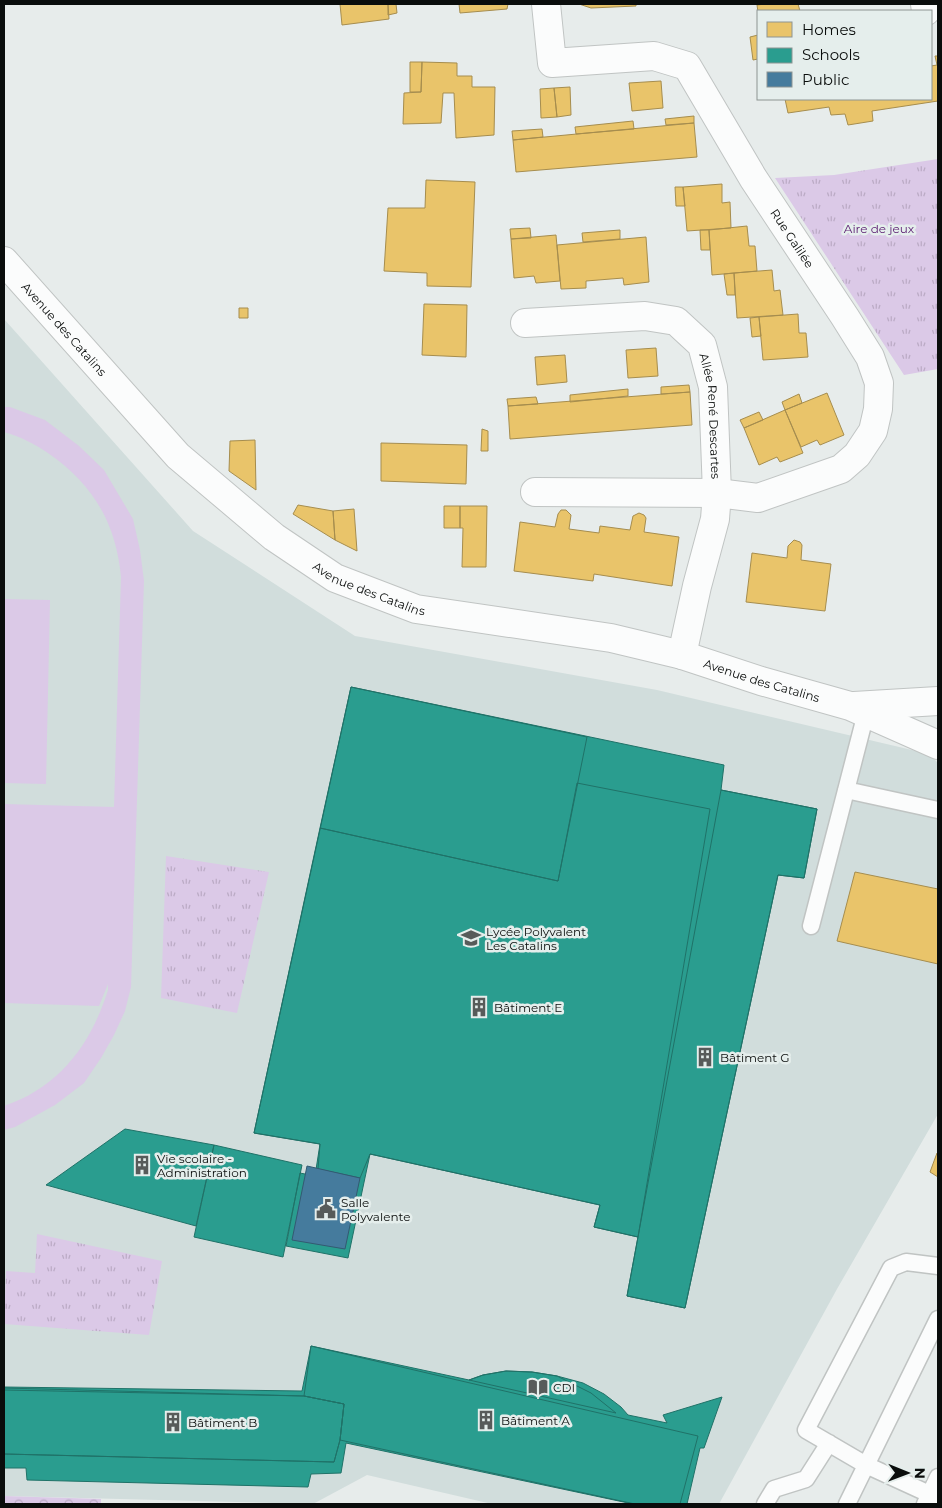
<svg xmlns="http://www.w3.org/2000/svg" width="942" height="1508" viewBox="0 0 942 1508" font-family="Montserrat,sans-serif">
	<style>
		.built { fill: #d1dddc }
		.grass { fill: #dbc9e7 }
		.forest { fill: url(#forest-crowns) }
		.park { fill: url(#park-tufts) }
		.homes { fill: #e9c46a; stroke: #a68d4e }
		.schools { fill: #2a9d8f; stroke: #207268 }
		.public { fill: #457b9d; stroke: #335a72 }
		.lines { fill: none; stroke-linecap: round; stroke-linejoin: round }
		.lane-casing { stroke: #c0c4c3; stroke-width: 19 }
		.street-casing { stroke: #c0c4c3; stroke-width: 30 }
		.secondary-casing { stroke: #c0c4c3; stroke-width: 30 }
		.lane { stroke: #fbfcfc; stroke-width: 16 }
		.street { stroke: #fbfcfc; stroke-width: 28 }
		.secondary { stroke: #fbfcfc; stroke-width: 28 }
		.labels { text-anchor: middle; dominant-baseline: central; stroke-width: 5; stroke-linejoin: round; paint-order: stroke }
		.park-label { font-size: 12px; fill: #58196f; stroke: #e5eeec }
		.street-label { font-size: 12px; fill: #0a0d0c; stroke: #e5eeec }
		.poi-label { font-size: 12px; fill: #0a0d0c; stroke: #e5eeec; text-anchor: start }
	</style>
	<defs>
		<pattern id="forest-crowns" width="20" height="18" patternUnits="userSpaceOnUse" patternTransform="scale(1.25)"><rect width="20" height="18" fill="#dbc9e7"/><path d="M2 6a3 3 0 1 1 6 0M12 15a3 3 0 1 1 6 0" fill="none" stroke="#bbabc5"/></pattern>
		<pattern id="park-tufts" width="24" height="20" patternUnits="userSpaceOnUse" patternTransform="scale(1.25)"><rect width="24" height="20" fill="#dbc9e7"/><path d="M3 7l-1-3M5 7V3M7 7l1-3M15 17l-1-3M17 17v-4M19 17l1-3" fill="none" stroke="#bbabc5"/></pattern>
	</defs>
	<rect width="100%" height="100%" fill="#e7eceb"/>
	<!-- built -->
	<path class="built" d="M4,319L193,531L355,636L657,690L929,754L938,763V1114L837,1289L719,1504H492L367,1475L313,1504L4,1496Z"/>
	<!-- grass -->
	<path class="grass" d="M4,407H10L45,420L79,446L104,470L133,519L140,550L144,581L131,987L125,1011L114,1035L101,1058L84,1083L55,1105L15,1127L4,1130V1106C60,1087 91,1044 108,990V984L99,1006L4,1003V804L114,807L121,577C116,523 93,484 48,453C35,444 19,436 4,432Z
		M4,599L50,600L46,784L4,783Z"/>
	<!-- forest -->
	<path class="forest" d="M4,1496L101,1499V1504H4Z"/>
	<!-- park -->
	<path class="park" d="M938,159V369L904,375L775,178L834,175Z
		M166,856L269,872L237,1013L161,998Z
		M37,1234L162,1261L149,1335L4,1324L6,1271L35,1273Z"/>
	<!-- homes -->
	<path class="homes" d="M340,4H396H388L389,19L342,25Z
		M388,4H396L397,13L388,15Z
		M459,4H508L507,9L460,13Z
		M579,4H636V6L591,8Z
		M765,4H798L800,11L758,12L757,5Z
		M758,35V59L753,60L750,37Z
		M935,56H938V101L872,111L873,121L848,125L845,114L831,115L829,107L788,113L785,99H931V66L937,65Z
		M410,62H422L421,92H410Z
		M422,62L457,63V76H472V87H495L494,135L456,138L454,93H443L441,123L403,124L404,93L421,92Z
		M661,81L663,108L632,111L629,83Z
		M570,87L571,115L557,117L554,88Z
		M554,88L557,117L541,118L540,89Z
		M694,116V123L666,125L665,119Z
		M633,121L634,129L576,134L575,127Z
		M694,123L697,157L516,172L513,140Z
		M542,129L543,137L513,140L512,131Z
		M426,180L475,182L471,287L427,286V273L384,271L388,208H425Z
		M722,184V203L730,202L731,228L687,231L683,187Z
		M675,187H683L685,206H676Z
		M747,226L749,246H755L757,271L712,275L709,230Z
		M530,228L531,238L511,239L510,229Z
		M620,230V239L583,242L582,233Z
		M700,230H709L710,250H701Z
		M556,235L560,281L536,283L534,276L514,278L511,239Z
		M646,237L649,282L624,285L623,278L586,281V288L561,289L557,245Z
		M772,270L774,291L780,290L783,315L737,318L734,273Z
		M734,273L735,295H727L724,274Z
		M424,304L467,305L466,357L422,355Z
		M239,308H248V318H239Z
		M798,314L799,333H806L808,357L763,360L759,317Z
		M759,317L761,336L752,337L750,318Z
		M656,348L658,376L628,378L626,350Z
		M565,355L567,382L537,385L535,357Z
		M689,385L690,392L661,394V387Z
		M628,389V396L570,402V395Z
		M690,392L692,425L510,439L508,406Z
		M827,393L844,435L820,445L817,440L801,447L785,410Z
		M799,394L802,403L785,410L782,402Z
		M536,397L538,404L508,406L507,399Z
		M785,410L803,453L780,462L777,457L759,465L744,428Z
		M759,412L763,420L744,428L740,420Z
		M482,429L488,431V451H481Z
		M255,440L256,490L229,471L230,441Z
		M381,443L467,445L466,484L381,481Z
		M298,505L333,511L335,540L293,514Z
		M444,506H460V528H444Z
		M460,506H487L486,567H462L463,528H460Z
		M354,509L357,551L335,540L333,511Z
		M561,510H566L571,515L569,529L599,533L600,526L630,530L633,516L639,513L644,515L646,518L644,532L679,537L672,586L594,574L593,581L514,571L520,522L555,527L558,514Z
		M794,540L800,542L802,545L801,560L831,564L825,611L746,602L752,553L787,558L788,546Z
		M855,872L938,889V964L837,941Z
		M937,1153L938,1154V1177L930,1172Z"/>
	<!-- schools -->
	<path class="schools" d="M351,687L724,765L721,790L817,809L804,878L778,875L685,1308L627,1296L638,1237L594,1227L600,1205L370,1154L348,1258L286,1246L300,1173L315,1176L320,1144L254,1133Z
		M351,687L587,737L558,881L320,828Z
		M577,783L710,809L638,1237L594,1227L600,1205L370,1154L360,1178L318,1169L320,1144L254,1133L320,828L558,881Z
		M721,790L817,809L804,878L778,875L685,1308L627,1296Z
		M125,1129L214,1145L196,1226L46,1185Z
		M214,1145L302,1165L283,1257L194,1237Z
		M311,1346L469,1380L483,1375L506,1371L532,1372L557,1376L583,1383L604,1394L621,1407L628,1415L667,1423L663,1415L722,1397L704,1448H700L687,1504H633L346,1443L341,1473L311,1474L308,1487L27,1480L26,1468H4V1387L302,1391Z
		M311,1346L698,1436L680,1504H635L340,1440L344,1404L304,1396Z
		M506,1371L532,1372L557,1376L591,1393L616,1413L469,1380L483,1375Z
		M4,1388L304,1396L344,1404L340,1440L334,1462L4,1454Z
		M4,1390L304,1396L344,1404L340,1440L334,1462L4,1454Z"/>
	<!-- public -->
	<path class="public" d="M307,1166L360,1178L345,1249L292,1240Z"/>
	<g class="lines">
		<defs>
			<path id="lane" d="M846,790L938,810
				M811,926L866,713
				M938,1266L906,1262L891,1268L806,1430L866,1465L938,1498
				M765,1504L774,1489L806,1479L829,1443
				M847,1504L938,1319
				M925,1504L938,1477"/>
			<g id="street">
				<path id="s1" d="M546,4L552,63L654,56L687,66L753,178L845,317L870,357L879,383L878,409L873,431L857,455L841,469L758,498L717,493L715,519L697,586L682,655"/>
				<path d="M925,4L926,11"/>
				<path id="s2" d="M525,323L645,316L676,321L702,345L713,387L717,493L535,492"/>
			</g>
			<g id="secondary">
				<path id="s3" d="M4,261L178,456L274,537L335,578L416,609L611,638L682,655L761,681L850,706L938,745"/>
				<path d="M854,706L938,701"/>
			</g>
		</defs>
		<!-- lane casing -->
		<use href="#lane" class="lane-casing"/>
		<!-- street casing -->
		<use href="#street" class="street-casing"/>
		<!-- secondary casing -->
		<use href="#secondary" class="secondary-casing"/>
		<!-- lane -->
		<use href="#lane" class="lane"/>
		<!-- street -->
		<use href="#street" class="street"/>
		<!-- secondary -->
		<use href="#secondary" class="secondary"/>
	</g>
	<!-- icons -->
	<defs>
		<symbol id="school-bare" viewBox="-9 -9 18 18"><path d="M0-5L7-2L0 1L-7-2ZM-4 1L0 2.5L4 1V4Q0 6-4 4Z" fill="#575b5a" stroke="#e5eeec" stroke-width="2.5" paint-order="stroke"/></symbol>
		<symbol id="building-bare" viewBox="-9 -9 18 18"><path d="M-4-6H4V6H1V3H-1V6H-4ZM-2.5-4.3h1.7v1.8h-1.7ZM.8-4.3h1.7v1.8H.8ZM-2.5-1h1.7V.8h-1.7ZM.8-1h1.7V.8H.8Z" fill="#575b5a" stroke="#e5eeec" stroke-width="2.5" paint-order="stroke"/></symbol>
		<symbol id="civic-bare" viewBox="-9 -9 18 18"><path d="M-.6-6.5H3V-4.5H.6V-3L4-1V1h2V6H-6V1h2V-1L-.6-3ZM-1.2 2.5V6h2.4V2.5Z" fill="#575b5a" stroke="#e5eeec" stroke-width="2.5" paint-order="stroke"/></symbol>
		<symbol id="library-bare" viewBox="-9 -9 18 18"><path d="M-6-4Q-3-5.5-.7-3.5V5Q-3 3-6 4ZM6-4Q3-5.5 .7-3.5V5Q3 3 6 4Z" fill="#575b5a" stroke="#e5eeec" stroke-width="2.5" paint-order="stroke"/></symbol>
	</defs>
	<g fill-rule="evenodd">
		<use href="#school-bare" x="457" y="924" width="28" height="28"/>
		<use href="#building-bare" x="465" y="993" width="28" height="28"/>
		<use href="#building-bare" x="691" y="1043" width="28" height="28"/>
		<use href="#building-bare" x="128" y="1151" width="28" height="28"/>
		<use href="#civic-bare" x="312" y="1195" width="28" height="28"/>
		<use href="#library-bare" x="524" y="1373" width="28" height="28"/>
		<use href="#building-bare" x="472" y="1406" width="28" height="28"/>
		<use href="#building-bare" x="159" y="1408" width="28" height="28"/>
	</g>
	<g class="labels">
		<!-- park labels -->
		<g class="park-label">
			<text x="879" y="228">Aire de jeux</text>
		</g>
		<!-- street labels -->
		<g class="street-label">
			<text stroke="none"><textPath href="#s1" startOffset="398">Rue Galilée</textPath></text>
			<text stroke="none"><textPath href="#s3" startOffset="91">Avenue des Catalins</textPath></text>
			<text stroke="none"><textPath href="#s2" startOffset="259">Allée René Descartes</textPath></text>
			<text stroke="none"><textPath href="#s3" startOffset="496">Avenue des Catalins</textPath></text>
			<text stroke="none"><textPath href="#s3" startOffset="901">Avenue des Catalins</textPath></text>
		</g>
		<!-- poi labels -->
		<g class="poi-label">
			<text x="486" y="931">Lycée Polyvalent<tspan x="486" dy="14">Les Catalins</tspan></text>
			<text x="494" y="1007">Bâtiment E</text>
			<text x="720" y="1057">Bâtiment G</text>
			<text x="157" y="1158">Vie scolaire -<tspan x="157" dy="14">Administration</tspan></text>
			<text x="341" y="1202">Salle<tspan x="341" dy="14">Polyvalente</tspan></text>
			<text x="553" y="1387">CDI</text>
			<text x="501" y="1420">Bâtiment A</text>
			<text x="188" y="1422">Bâtiment B</text>
		</g>
	</g>
	<!-- border -->
	<rect width="942" height="1508" fill="none" stroke="#0a0d0c" stroke-width="10"/>
	<!-- legend -->
	<rect x="757" y="10" width="175" height="90" fill="#e5eeec" stroke="#8d9492"/>
	<rect x="767" y="22" width="25" height="15" fill="#e9c46a" stroke="#8d9492"/>
	<text x="802" y="35" font-size="15" fill="#0a0d0c">Homes</text>
	<rect x="767" y="48" width="25" height="15" fill="#2a9d8f" stroke="#8d9492"/>
	<text x="802" y="60" font-size="15" fill="#0a0d0c">Schools</text>
	<rect x="767" y="72" width="25" height="15" fill="#457b9d" stroke="#8d9492"/>
	<text x="802" y="85" font-size="15" fill="#0a0d0c">Public</text>
	<!-- north arrow -->
	<g transform="translate(907 1473) rotate(91)" stroke="#e5eeec" stroke-width="4" paint-order="stroke">
	<path d="M0-4L9 19L0 12L-9 19Z" fill="#0a0d0c"/>
	<text y="-8" font-size="14" font-weight="bold" text-anchor="middle" fill="#0a0d0c">N</text>
	</g>
</svg>
